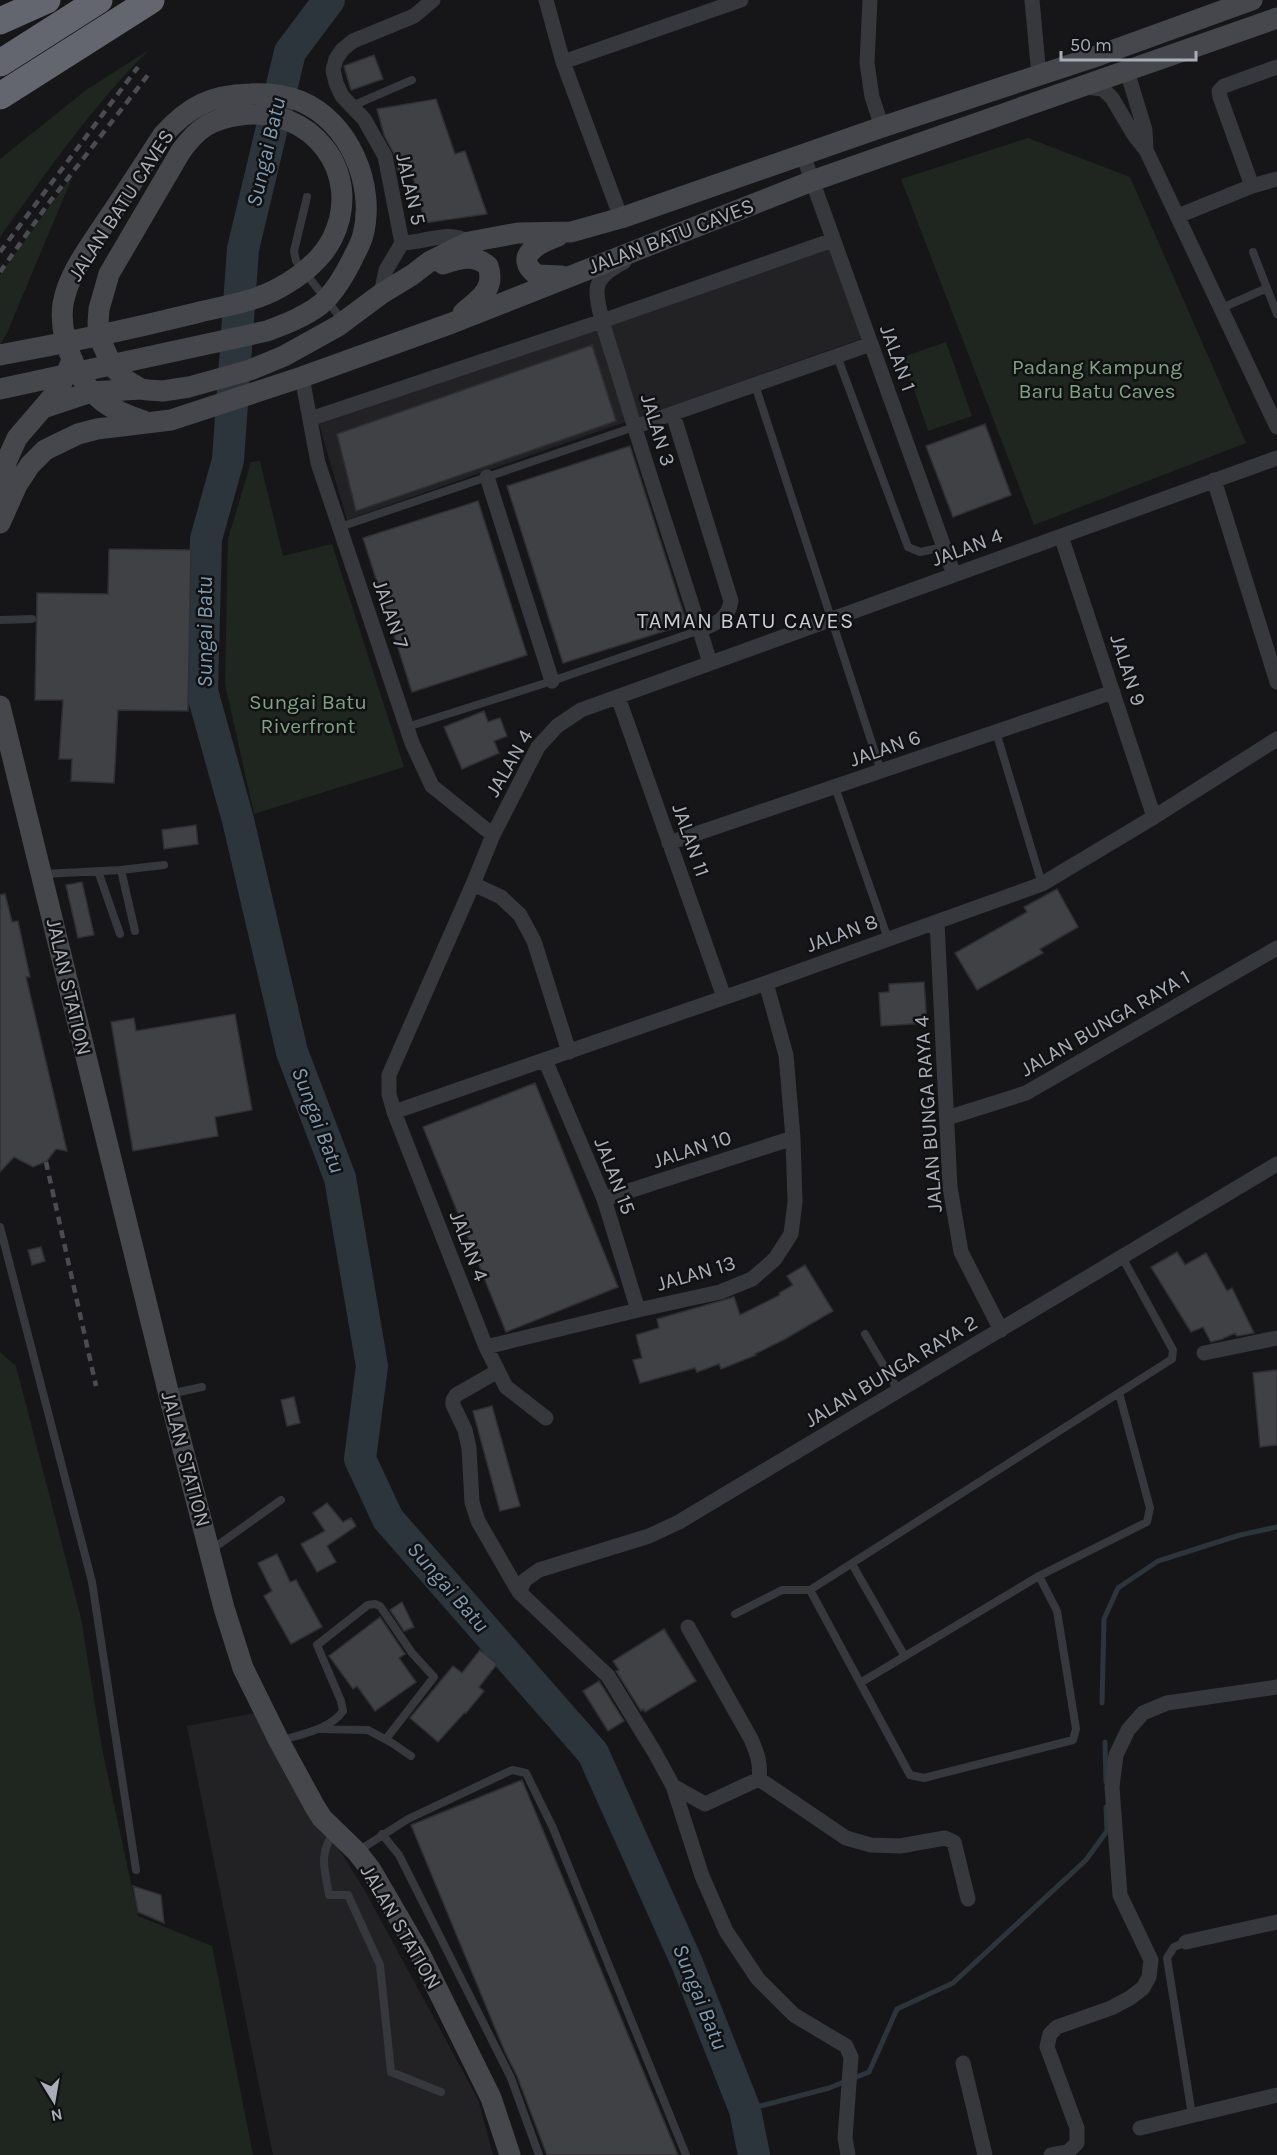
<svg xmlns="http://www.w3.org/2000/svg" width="1277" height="2155" viewBox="0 0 1277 2155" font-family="Karla,sans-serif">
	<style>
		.built { fill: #222225 }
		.green { fill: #1e261f }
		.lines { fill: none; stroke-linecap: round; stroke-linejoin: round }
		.stream { stroke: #2c353c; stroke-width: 5 }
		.river { stroke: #2c353c; stroke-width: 32 }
		.building { fill: #404145; stroke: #303034; stroke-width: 1.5 }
		.lane { stroke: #37383d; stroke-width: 8 }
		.street { stroke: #37383d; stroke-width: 15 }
		.secondary { stroke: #45474d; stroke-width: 21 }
		.highway { stroke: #63666e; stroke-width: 27 }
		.rail { stroke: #4a4c52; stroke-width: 4.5; stroke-dasharray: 8 6; stroke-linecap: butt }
		.secondary-bridge { stroke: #45474d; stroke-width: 21 }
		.labels { text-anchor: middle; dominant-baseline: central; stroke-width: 5; stroke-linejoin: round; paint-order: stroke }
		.street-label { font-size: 21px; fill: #a8adb8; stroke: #111113 }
		.park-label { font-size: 21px; fill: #7fa381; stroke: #111113 }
		.water-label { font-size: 22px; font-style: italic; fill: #7f9bb3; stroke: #111113 }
		.neighbourhood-label { font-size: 22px; letter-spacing: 1.5px; fill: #c9ccd4; stroke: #111113 }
	</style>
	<rect width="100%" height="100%" fill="#161618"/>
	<!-- built -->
	<path class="built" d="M829,249L861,339L347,520L319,424Z
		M255,1713L365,1891L478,2099L493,2155H273L187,1726Z"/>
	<!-- green -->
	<path class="green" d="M149,50C92,106 47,172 0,237V159L86,90Z
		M1028,138L1130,177L1246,443L1034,525L901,179Z
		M74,173L7,333L0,345V275Z
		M946,342L972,416L928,431L903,357Z
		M260,461L283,556L332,544L404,767L254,814L225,684L228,539L251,462Z
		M0,1352L16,1366L81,1618L102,1748L138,1916L212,1946L253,2155H0Z"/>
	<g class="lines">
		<!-- stream -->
		<path class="stream" d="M1102,1703L1104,1619L1118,1588L1158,1561L1240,1535L1277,1527
			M1105,1742L1106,1782
			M745,2110L829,2088L869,2072L897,2009L953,1983L1086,1860L1107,1831L1106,1807"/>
		<!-- river -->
		<path class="river" d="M329,0L290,52L243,249L228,460L206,539L202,691L238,820L292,1052L340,1178L372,1366L360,1459L388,1519L593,1753L687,1963L745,2110L754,2155"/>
	</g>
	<!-- building -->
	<path class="building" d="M374,55L383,79L351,90L344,66Z
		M436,99L455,154L465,151L487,214L425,223L411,169L398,171L394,154L384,135L377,109Z
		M592,345L616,421L356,511L337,434Z
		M985,424L1011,495L953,517L926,446Z
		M630,446L687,624L563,663L507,486Z
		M478,501L527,655L412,692L363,538Z
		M109,549L191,550L188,711L118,710L114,783L71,781L72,759H59L63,700H35L37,593L108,594Z
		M484,711L488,722L500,718L507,736L494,741L499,753L462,769L444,727Z
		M196,825L198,844L164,849L162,830Z
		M82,882L94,935L78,938L66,885Z
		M1057,889L1078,927L1040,949L1043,953L977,990L955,953L1027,912L1024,907Z
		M5,894L12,922L18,921L30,977H26L67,1151L56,1149L47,1161L33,1167L14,1157L0,1172V895Z
		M924,982L927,1023L881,1026L879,993L889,992V984Z
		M235,1014L252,1110L215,1117L218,1136L133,1151L111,1022L134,1018L136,1031Z
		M535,1083L618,1287L506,1332L423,1127Z
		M41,1247L45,1261L32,1265L28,1250Z
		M1177,1252L1185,1265L1206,1253L1227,1291L1232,1288L1254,1333L1237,1336L1235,1333L1222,1339L1211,1342L1203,1327L1191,1332L1151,1267Z
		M805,1265L833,1311L785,1339L755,1354L756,1355L721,1369L719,1364L697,1372L695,1368L640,1383L633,1360L642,1358L636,1335L659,1328L657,1319L734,1297L740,1315L780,1295L779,1293L793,1285L787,1276Z
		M1277,1370V1445L1260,1447L1253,1373Z
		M294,1397L300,1423L287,1426L281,1400Z
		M492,1406L520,1506L500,1511L473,1411Z
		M327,1503L343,1522L351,1518L356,1526L327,1546L336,1562L317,1572L301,1544L325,1531L313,1513Z
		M277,1554L290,1582L296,1580L322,1627L291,1644L264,1596L272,1591L258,1563Z
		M402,1602L414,1627L404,1631L390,1610Z
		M380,1617L405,1654L399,1658L416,1682L375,1711L357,1686L353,1689L329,1656Z
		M664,1629L696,1681L645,1712L643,1709L641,1711L616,1671L619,1670L613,1661Z
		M480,1650L497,1664L479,1687L484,1691L466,1713L465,1712L438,1742L410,1718L453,1666L462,1673Z
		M599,1681L624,1721L608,1731L583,1691Z
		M522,1780L678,2155H547L517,2076L505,2052L411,1825Z
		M133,1886L161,1895L164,1923L138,1912Z"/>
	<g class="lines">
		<!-- lane -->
		<path class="lane" d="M352,106L412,80
			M307,197L294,251L296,261L343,321
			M1253,252L1277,314
			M1222,308L1267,288
			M837,356L908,547L920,552L944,547
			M755,385L881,771
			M340,527L634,427
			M0,620L32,619
			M407,727L552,681L700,630
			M996,732L1042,884
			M835,787L888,939
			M121,870L135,931
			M98,871L120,934
			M43,874L121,870L164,865
			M0,1227L92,1582L136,1870
			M865,1334L898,1390
			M170,1394L202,1387
			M211,1550L281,1500
			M852,1564L904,1655
			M810,1590L910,1775L924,1778L1073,1740L1076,1729L1057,1611L1039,1576
			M810,1590L1172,1359L1173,1350L1122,1257
			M735,1614L782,1590H810
			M860,1683L1039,1576L1147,1522L1150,1508L1119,1393
			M320,1729L368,1730L392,1743L411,1756
			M280,1741C300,1734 330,1730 343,1711L341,1701L317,1645L368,1605L375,1604L380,1606L412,1653L434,1677L386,1739
			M334,1832C318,1856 325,1868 329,1895H348L380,1965L391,2072L441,2092
			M382,1834L399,1855L511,2078L539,2155
			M358,1851L408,1819L512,1770L526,1773L553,1828L686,2155
			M1186,1942L1174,1947L1167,1958L1192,2115"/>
		<!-- street -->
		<path class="street" d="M546,0L563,62L621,218
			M870,0L867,63L872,97L882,127
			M1032,0L1039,76
			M563,62L741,0
			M1127,71L1145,130L1146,150
			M1085,87L1103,89L1112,98L1134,135L1146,150L1277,427
			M803,155L954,575
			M1252,186L1220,97L1219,91L1224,86L1277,67
			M1178,216L1252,186L1277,179
			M402,243C425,243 448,229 469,242
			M624,262C613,268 598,276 597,290C596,310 614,358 620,379C648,474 681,568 710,663
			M381,294L386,270L402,243L385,156L364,119L342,96L336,83L333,70L336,59L342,50L353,41L414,16L433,0
			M302,377L318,463L412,743L432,786L493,835
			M673,414L731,601C728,620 716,623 700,630
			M310,419L602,321L833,240
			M634,427L871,344
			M487,477L552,681
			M1214,480L1277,682
			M1061,536L1154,817
			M618,697L724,997
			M669,843L1113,692
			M473,884L501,897L520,915L534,941L569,1052
			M937,922L950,1187L961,1252L1001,1330
			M545,1060L604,1199L638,1310
			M394,1112L766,983L1042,884L1154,817L1277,739
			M947,1118L1026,1093L1277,948
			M604,1199L793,1138
			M486,1347L638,1310L720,1292L752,1279L775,1259L791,1234L795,1202L793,1138L786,1055L766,983
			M1204,1353L1277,1338
			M498,1371L456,1395L453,1400V1405L465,1430L469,1448L472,1502L478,1521L519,1592L608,1676L655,1753L673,1786L702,1876L726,1931L758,1979L794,2015L846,2046L851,2057L845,2138L848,2155
			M546,1418L506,1387L486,1347L394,1112L389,1094V1075L473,884L493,835L538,747L557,726L581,710L1277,458
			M519,1592L525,1580L539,1570L649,1536L679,1522L1277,1164
			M688,1627L751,1739C757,1753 761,1763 759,1779
			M673,1786L705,1804L759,1779L846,1838L871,1845L900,1846L945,1838L954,1842L968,1899
			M1186,1942L1277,1922
			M963,2063L985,2155
			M1140,2128L1277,2095
			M1051,2155L1068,2152L1077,2143V2128L1047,2047L1050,2034L1057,2027L1111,2008L1130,1998L1143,1988L1149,1977L1151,1960L1120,1895L1112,1787L1116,1755L1128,1730L1143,1713L1167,1703L1277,1687"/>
		<!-- secondary -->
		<path class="secondary" d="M181,151L109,274L99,309L98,323L99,337L109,359L116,370L126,380L141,389L148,390L163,391L189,387L250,370L284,356L338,326L381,294L412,275L429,262L469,242L518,233L571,232L621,218L882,127L1100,55L1252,0
			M558,236C541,242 511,256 537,275L562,276
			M443,264C459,258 475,254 488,266C496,289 479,299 463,313
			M43,408L91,392L141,389
			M144,421C112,411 90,398 75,366C66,347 60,325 63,304C68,274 89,248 105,223C125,194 144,164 163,135
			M1,512L3,476L7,460L17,438L59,389L71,363
			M0,523L17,485L30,465L45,450L78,434L97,429L171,420L302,377L452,323L812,181L1277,18
			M0,706L169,1395L224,1608L243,1668L279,1741L315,1807L322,1818L357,1852L371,1870L420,1954L491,2098L510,2155"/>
		<!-- highway -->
		<path class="highway" d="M0,21L47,0
			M0,63L99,0
			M0,96L151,0"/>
		<!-- rail -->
		<path class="rail" d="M0,252L138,67
			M0,272L48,204L148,75
			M46,1162L96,1386"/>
		<!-- secondary-bridge -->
		<path class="secondary-bridge" d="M0,355C66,343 131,329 196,313C224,306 254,302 279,288C299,277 321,260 332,239C365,173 311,105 240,115C211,119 198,128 181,151
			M0,389L267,331C285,324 304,317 320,305C333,294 344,276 352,260C355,253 361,244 363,235C376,185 349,121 300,101C285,95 266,93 250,94C211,95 189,106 163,135"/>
	</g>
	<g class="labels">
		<!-- street labels -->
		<g class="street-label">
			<text transform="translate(411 189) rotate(77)">JALAN 5</text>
			<text transform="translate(121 205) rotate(-57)">JALAN BATU CAVES</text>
			<text transform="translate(671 236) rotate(-21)">JALAN BATU CAVES</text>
			<text transform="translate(898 358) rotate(70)">JALAN 1</text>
			<text transform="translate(658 430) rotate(73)">JALAN 3</text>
			<text transform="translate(967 547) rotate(-20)">JALAN 4</text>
			<text transform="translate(391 614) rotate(71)">JALAN 7</text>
			<text transform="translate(1128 670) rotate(72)">JALAN 9</text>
			<text transform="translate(885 748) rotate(-19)">JALAN 6</text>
			<text transform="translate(509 763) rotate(-60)">JALAN 4</text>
			<text transform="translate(691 840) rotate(71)">JALAN 11</text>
			<text transform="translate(842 933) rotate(-20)">JALAN 8</text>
			<text transform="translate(69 987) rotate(77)">JALAN STATION</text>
			<text transform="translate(1105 1023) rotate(-30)">JALAN BUNGA RAYA 1</text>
			<text transform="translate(928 1114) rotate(-94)">JALAN BUNGA RAYA 4</text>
			<text transform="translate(692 1149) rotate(-18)">JALAN 10</text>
			<text transform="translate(615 1176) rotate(69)">JALAN 15</text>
			<text transform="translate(469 1246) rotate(69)">JALAN 4</text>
			<text transform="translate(696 1273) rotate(-16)">JALAN 13</text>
			<text transform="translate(891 1371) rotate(-31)">JALAN BUNGA RAYA 2</text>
			<text transform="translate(186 1459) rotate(75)">JALAN STATION</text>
			<text transform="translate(401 1927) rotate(60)">JALAN STATION</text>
		</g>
		<!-- park labels -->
		<g class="park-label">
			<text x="1097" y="367">Padang Kampung<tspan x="1097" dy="24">Baru Batu Caves</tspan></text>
			<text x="308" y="702">Sungai Batu<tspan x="308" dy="24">Riverfront</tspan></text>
		</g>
		<!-- water labels -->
		<g class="water-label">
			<text transform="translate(266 152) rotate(-77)">Sungai Batu</text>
			<text transform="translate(205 632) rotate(-90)">Sungai Batu</text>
			<text transform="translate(318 1120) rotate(69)">Sungai Batu</text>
			<text transform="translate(448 1587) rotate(49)">Sungai Batu</text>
			<text transform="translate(700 1997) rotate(68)">Sungai Batu</text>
		</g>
		<!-- neighbourhood labels -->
		<g class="neighbourhood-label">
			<text x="746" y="621">TAMAN BATU CAVES</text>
		</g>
	</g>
	<!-- north arrow -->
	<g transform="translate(54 2101) rotate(169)" stroke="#111113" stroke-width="4.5" paint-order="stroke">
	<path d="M0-4.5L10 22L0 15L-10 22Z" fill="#a8adb8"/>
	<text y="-9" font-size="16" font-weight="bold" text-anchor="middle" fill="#a8adb8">N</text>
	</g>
	<!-- scale -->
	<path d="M1061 51v9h135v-9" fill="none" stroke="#a8adb8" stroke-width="3"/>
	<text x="1070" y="51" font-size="18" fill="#a8adb8" stroke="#111113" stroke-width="4.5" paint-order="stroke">50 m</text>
</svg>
